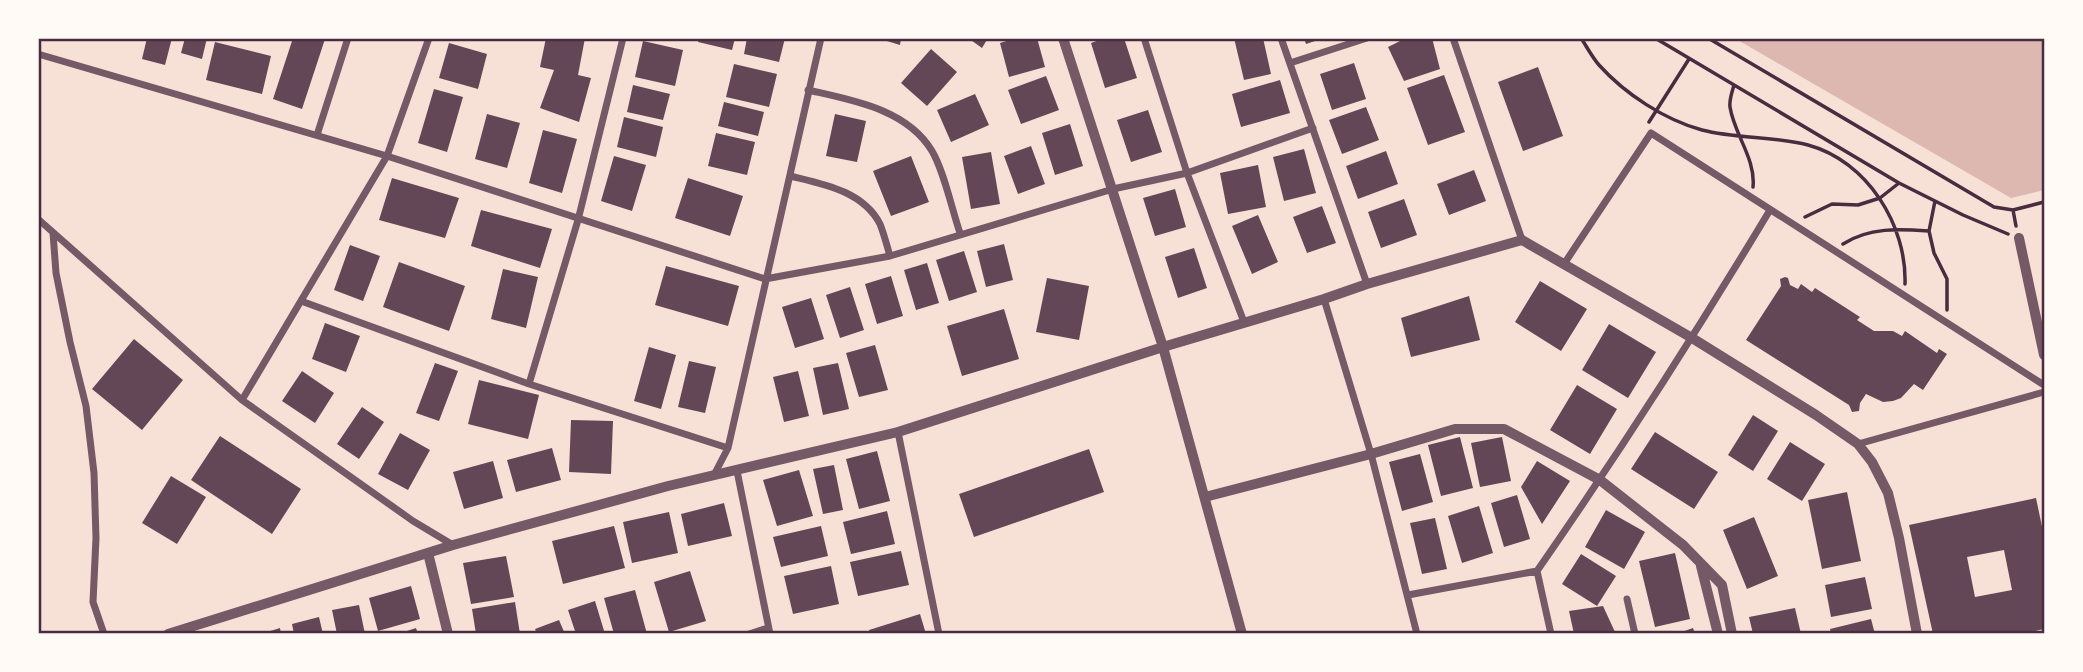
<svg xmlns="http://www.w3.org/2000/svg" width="2083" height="672" viewBox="0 0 2083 672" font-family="Ubuntu,sans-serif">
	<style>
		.water { fill: #dcb8b0 }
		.building { fill: #644757; fill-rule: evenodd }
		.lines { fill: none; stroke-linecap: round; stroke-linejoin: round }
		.path { stroke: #4a2c40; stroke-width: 3.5 }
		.minor { stroke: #755966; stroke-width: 7 }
		.tertiary { stroke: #755966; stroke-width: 10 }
		.neatline { fill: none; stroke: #4a2c40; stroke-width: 2.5 }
	</style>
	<rect width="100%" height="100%" fill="#f7e1d7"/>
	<!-- water -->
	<path class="water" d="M1736,39H2044V190L2011,198Z"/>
	<!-- building -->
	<path class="building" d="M147,38H172L165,65L142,59Z
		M185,38H207L202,59L181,53Z
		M293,38L325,39L302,109L273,99Z
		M546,38H585L578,75L591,78L579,122L540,108L554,70L540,67Z
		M699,38H735L732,50L698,42Z
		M747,38H785L779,62L744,54Z
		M877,38H901L900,45Z
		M968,38H988L982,48Z
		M1016,38H1037L1045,67L1009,77L1000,43Z
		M1105,38H1124L1137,78L1105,88L1091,43Z
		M1234,38H1263L1271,74L1244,80Z
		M1304,38H1321V39L1306,44Z
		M1406,38H1432L1440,69L1404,81L1388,47Z
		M643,41L683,50L675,86L635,77Z
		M215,42L271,56L262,94L206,80Z
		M449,43L487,54L478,89L439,78Z
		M931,49L957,72L927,106L901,83Z
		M1354,63L1366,99L1332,110L1320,74Z
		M734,64L777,74L769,107L726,97Z
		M1538,67L1563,136L1523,151L1498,82Z
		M1444,75L1465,132L1428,145L1407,88Z
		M1046,76L1059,110L1021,124L1008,90Z
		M1280,80L1290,113L1241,127L1232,94Z
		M633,85L670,94L663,120L627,112Z
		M434,89L463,97L447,152L418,143Z
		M975,94L989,125L951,142L937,110Z
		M724,102L764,112L758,136L718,126Z
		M1366,107L1379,140L1342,154L1329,120Z
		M1148,110L1162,152L1131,162L1117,120Z
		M487,114L520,123L507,168L475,159Z
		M835,114L866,121L857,162L826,156Z
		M624,117L663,127L656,157L617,147Z
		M1070,124L1083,166L1055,175L1042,133Z
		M543,130L577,139L562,193L529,183Z
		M716,133L755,142L747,175L708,166Z
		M1031,146L1045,184L1018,194L1004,156Z
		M1304,149L1316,193L1284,201L1273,157Z
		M1386,151L1398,184L1358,199L1346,166Z
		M991,152L1000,204L971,209L962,157Z
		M614,156L646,165L632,211L601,201Z
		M911,156L929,202L891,216L873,171Z
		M1258,165L1266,207L1228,214L1220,173Z
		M1474,170L1486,201L1449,215L1437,184Z
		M392,178L459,198L445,238L379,220Z
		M688,178L743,196L730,236L675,218Z
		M1175,189L1186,227L1155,236L1143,198Z
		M1404,199L1417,235L1381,248L1368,212Z
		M1322,206L1336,243L1307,253L1293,217Z
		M481,210L552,229L540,268L471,246Z
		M1258,215L1278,262L1252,274L1232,226Z
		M1004,244L1013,280L986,287L977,251Z
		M350,245L380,256L363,301L334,290Z
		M1194,248L1207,288L1178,298L1165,257Z
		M964,251L977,292L949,301L936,260Z
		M399,262L465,286L449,331L383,307Z
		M927,263L939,303L916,310L904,270Z
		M666,266L739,286L728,326L655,305Z
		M503,269L538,277L526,328L491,319Z
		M891,276L903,316L877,324L865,284Z
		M1785,277L1788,278L1790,285L1798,289L1801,284L1812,292L1815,288L1860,317L1857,320L1874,331H1893L1902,336L1905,331L1937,353L1939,349L1947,354L1923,390L1914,384L1901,398L1893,401L1883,402L1866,394L1860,403L1859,411L1852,412L1849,405L1746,340L1781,286L1780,279Z
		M1047,278L1089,286L1079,340L1036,332Z
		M1540,281L1587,309L1561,351L1515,322Z
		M850,287L864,330L840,338L826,295Z
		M1469,296L1480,340L1411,357L1401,318Z
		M811,298L824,339L795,348L782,307Z
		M1004,309L1019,359L962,376L947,326Z
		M325,323L360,336L346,372L312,359Z
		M1609,324L1656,352L1628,398L1582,370Z
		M134,339L183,380L142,430L92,389Z
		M875,345L888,390L859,397L846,353Z
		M649,347L676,355L661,409L634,401Z
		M689,361L716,367L705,413L678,407Z
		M435,363L458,371L439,421L416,413Z
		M838,363L849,409L823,415L813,368Z
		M302,371L334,393L315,423L282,401Z
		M798,371L809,416L784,422L773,377Z
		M479,380L539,395L528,439L468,424Z
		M1577,385L1617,409L1590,454L1550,430Z
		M362,407L384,422L359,459L337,444Z
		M1753,415L1778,431L1753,471L1728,455Z
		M571,420L613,421L611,474L569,472Z
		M1655,432L1718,472L1694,509L1631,469Z
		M400,433L430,450L408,490L378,474Z
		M220,436L301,489L272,534L191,480Z
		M1460,437L1473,488L1441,496L1428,445Z
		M1502,437L1511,481L1480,487L1471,443Z
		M1790,442L1825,464L1802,501L1767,479Z
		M552,448L561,480L516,492L507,460Z
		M1089,449L1104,492L974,537L959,494Z
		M877,451L890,501L859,509L846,459Z
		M1420,454L1433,502L1402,511L1389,462Z
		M493,461L503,498L464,509L453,472Z
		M1537,461L1570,481L1542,524L1521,487Z
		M834,465L843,510L823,514L813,469Z
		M799,470L813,516L777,526L763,480Z
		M171,476L206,497L177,544L142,523Z
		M1847,492L1861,561L1822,569L1808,500Z
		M1517,495L1530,539L1504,547L1491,503Z
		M2036,498L2044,536V629L2022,634H1933L1909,525ZM2004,550L2012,590L1975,597L1967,557Z
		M724,503L732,536L688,546L681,514Z
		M1479,506L1493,553L1462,563L1448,516Z
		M1606,510L1645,532L1624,569L1585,547Z
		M887,511L895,544L851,554L843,522Z
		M669,512L678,553L632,563L623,522Z
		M1754,517L1778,576L1747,589L1723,530Z
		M1435,518L1447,569L1422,574L1410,523Z
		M614,526L625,568L563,584L552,541Z
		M821,526L828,556L781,567L773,537Z
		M901,551L909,585L858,596L850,562Z
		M1675,553L1690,619L1655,627L1639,561Z
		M1581,554L1616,576L1597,606L1562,584Z
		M506,556L514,597L471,604L463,563Z
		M831,566L839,604L793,614L784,576Z
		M690,571L706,621L669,632L654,582Z
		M1865,577L1872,609L1831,617L1825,585Z
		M411,586L420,619L378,631L369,598Z
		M635,590L647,634H614L604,598Z
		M595,601L605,634H576L568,610Z
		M515,602L520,634H476L472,609Z
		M359,605L365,634H337L332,610Z
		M1603,606L1615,632L1574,634L1569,611Z
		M1795,608L1801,634H1753L1749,617Z
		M920,614L926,634H870L869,630Z
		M319,617L323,634H294L292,624Z
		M1871,619L1875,634H1831L1830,629Z
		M559,620L565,634H537L535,629Z
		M280,628L281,634H264V633Z
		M416,628L418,634H401V633Z
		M1693,628L1695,634H1679V633Z"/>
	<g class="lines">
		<!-- path -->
		<path class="path" d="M1581,38C1587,47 1592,57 1599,65C1625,94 1665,120 1702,130C1737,139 1774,136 1808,145C1867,161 1907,225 1905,284
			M1655,38L1899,183L1963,215L2008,234
			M1708,38L1994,207L2013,210L2044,202
			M1734,85C1732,92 1729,100 1730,107C1734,134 1756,159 1753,187
			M1649,122L1689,59
			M1935,201L1929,231L1934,253L1947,279V310
			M2013,210L2016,226
			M1805,217L1832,204L1858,205L1880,198L1899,183
			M1843,244C1869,227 1899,229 1929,231"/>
		<!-- minor -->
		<path class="minor" d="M1144,38L1187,173L1244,322
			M1281,38L1367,284
			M1453,38L1522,240
			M38,54L387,156L765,279L890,256L1113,189L1187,173L1313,128
			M1290,63L1367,38
			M808,90C852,100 907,109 932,151C944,171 952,210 960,233
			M317,135L348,38
			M790,176C823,184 863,191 880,224C884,234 887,246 890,256
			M38,219L242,400L413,521L453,545
			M53,233L56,273L70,342L86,406L94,473L96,538L93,602L104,634
			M1564,264L1651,133L2044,385
			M1324,299L1371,454L1417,634
			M301,301L529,384L728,448
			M529,384L578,220L623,38
			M242,400L387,156L429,38
			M898,432L939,634
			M1858,444L2044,392
			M737,471L770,634
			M714,475L728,448L821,38
			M1537,571C1619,453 1696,333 1770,210
			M1408,595L1537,571L1551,634
			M1627,599L1635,634
			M749,634L768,628"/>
		<!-- tertiary -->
		<path class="tertiary" d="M1063,38L1163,347L1242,634
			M2019,238L2044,355
			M1205,497L1371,454L1455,429H1504L1600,480L1683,545L1722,585L1732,634
			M428,553L448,634
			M1701,566L1718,634
			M168,634L453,545L668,486L898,432L1163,347L1324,299L1367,284L1522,240L1692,338L1816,415L1858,444L1872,462L1888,493L1899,538L1917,634"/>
	</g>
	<!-- border -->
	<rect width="2083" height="672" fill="none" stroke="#fffaf5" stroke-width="80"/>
	<rect x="40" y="40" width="2003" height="592" class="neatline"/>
</svg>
